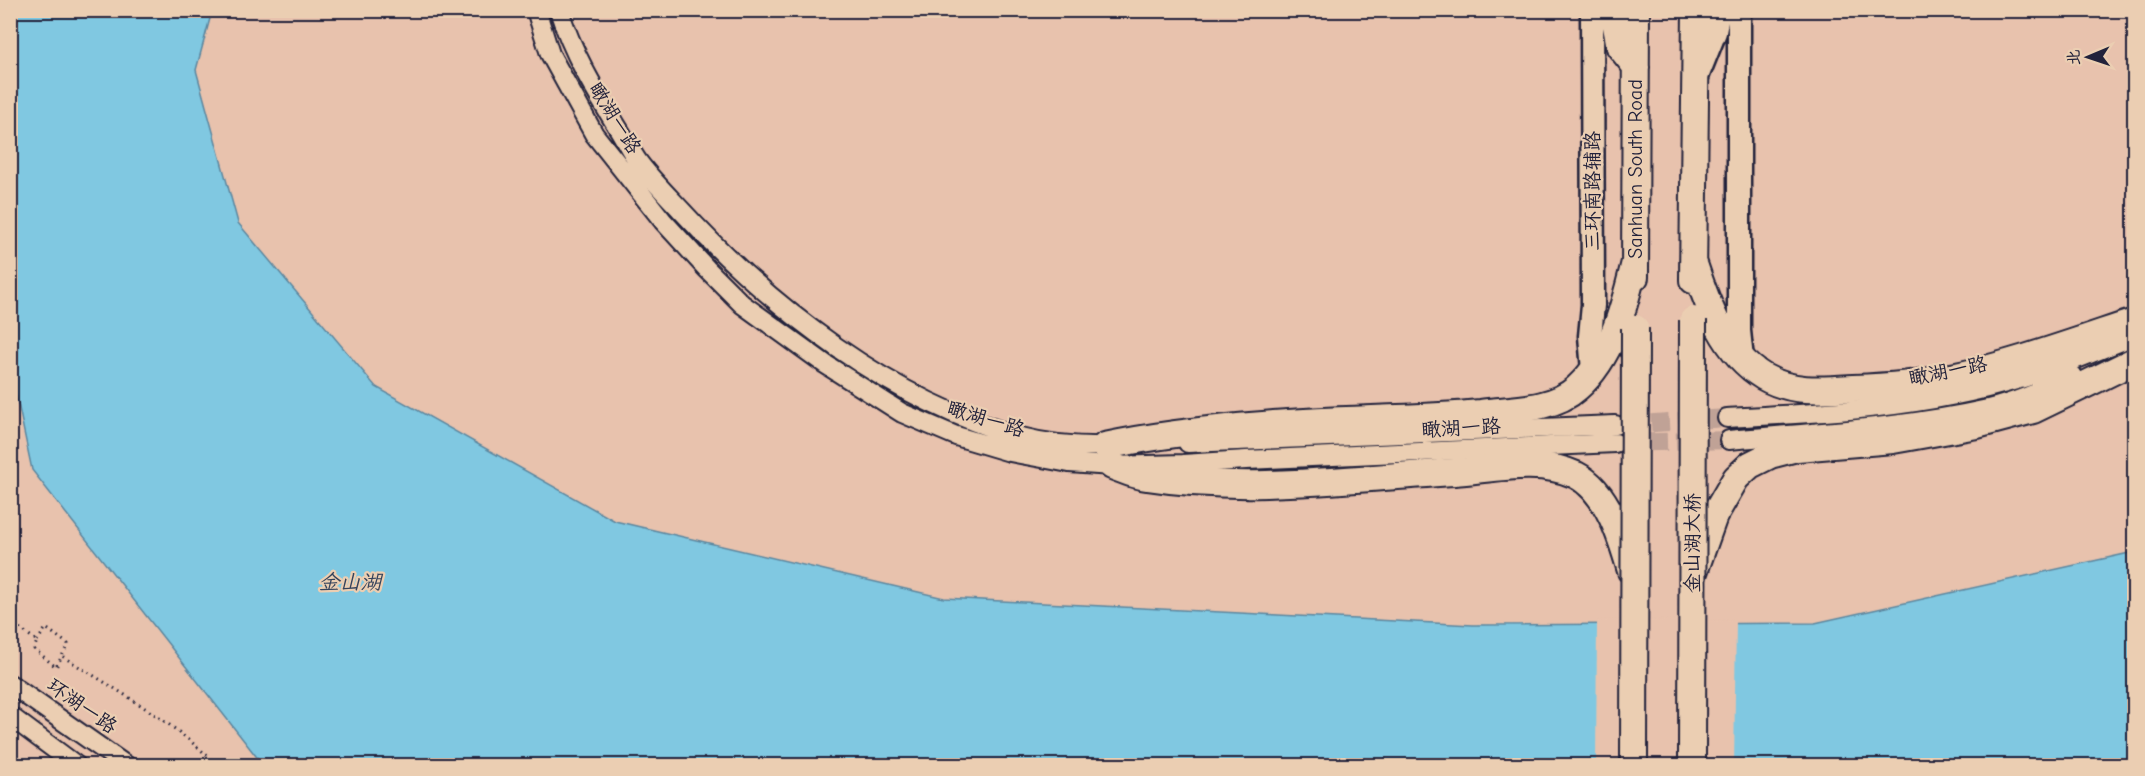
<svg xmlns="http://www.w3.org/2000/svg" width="2145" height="776" viewBox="0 0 2145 776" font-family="'Comic Neue','LXGW WenKai TC',sans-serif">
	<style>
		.water { fill: #80c8e1; stroke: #5a869f; stroke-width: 1.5 }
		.pier { fill: #e8c2ad }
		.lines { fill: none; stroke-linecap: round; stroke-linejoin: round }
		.minor-tunnel { stroke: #c0a296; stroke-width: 18; stroke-dasharray: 18 9; stroke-linecap: butt }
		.minor-casing { stroke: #22223b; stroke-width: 22 }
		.major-casing { stroke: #22223b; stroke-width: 27 }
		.highway-casing { stroke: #22223b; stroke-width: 30 }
		.path { stroke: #22223b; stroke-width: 3; stroke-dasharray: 1.5 4.5; stroke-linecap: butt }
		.minor { stroke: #ebceb2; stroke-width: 18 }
		.major { stroke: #ebceb2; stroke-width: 22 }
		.highway { stroke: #ebceb2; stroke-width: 26 }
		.highway-bridge-casing { stroke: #22223b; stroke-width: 30; stroke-linecap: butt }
		.highway-bridge { stroke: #ebceb2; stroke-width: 26 }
		.labels { text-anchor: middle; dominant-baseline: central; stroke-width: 4.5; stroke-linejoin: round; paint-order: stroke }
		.street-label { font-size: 20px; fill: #22223b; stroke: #ebceb2 }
		.water-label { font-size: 21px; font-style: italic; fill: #35435c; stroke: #ebceb2 }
	</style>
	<rect width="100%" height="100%" fill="#e8c2ad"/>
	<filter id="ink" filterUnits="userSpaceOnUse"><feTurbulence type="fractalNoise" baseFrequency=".0167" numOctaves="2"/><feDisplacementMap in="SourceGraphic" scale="12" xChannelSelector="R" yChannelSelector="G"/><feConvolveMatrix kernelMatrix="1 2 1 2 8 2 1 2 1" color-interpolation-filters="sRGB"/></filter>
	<g filter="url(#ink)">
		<!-- water -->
		<path class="water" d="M10,11H212L196,70L238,223L376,387L615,521L944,598L1473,625L1815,623L2134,552V765H263L32,470L10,365Z"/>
		<!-- pier -->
		<path class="pier" d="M1736,620L1734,766L1596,765L1597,621Z"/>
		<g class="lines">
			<!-- minor-tunnel -->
			<path class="minor-tunnel" d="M1624,425L1727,418
				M1622,443L1729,440"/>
			<defs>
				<path id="minor" d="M536,10L550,54L594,134L663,221L707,269L742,304L825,364L902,413L956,436L1010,452L1069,463L1112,466L1183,464L1246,460L1615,443
					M559,10C572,52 595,91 618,128C625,139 631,152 639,163C652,180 667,195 681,210C771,308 891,401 1021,437C1051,445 1084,447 1115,446
					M1727,418C1824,413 1926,408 2020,379C2059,368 2097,350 2134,336
					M1729,440C1815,432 1904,428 1988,409C2017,402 2046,389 2074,377
					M1188,443L1615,425
					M10,684L127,766
					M10,716L77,766"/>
				<path id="major" d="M1592,10L1593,305L1590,336L1593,370
					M1739,10V331L1742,359
					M1697,77L1715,32L1719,10"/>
				<path id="highway" d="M1613,10L1620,47L1636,67
					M1694,264C1708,306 1724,353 1764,377C1792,393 1823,390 1853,388C1886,387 1920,384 1952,377C2014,364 2074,342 2134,322
					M1635,277L1636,10
					M1693,280L1696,10
					M1105,446C1157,435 1210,429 1263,425C1336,418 1409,420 1481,413C1512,409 1553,410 1577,388C1613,356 1624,307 1635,262
					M1112,466C1123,470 1135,476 1147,477C1248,493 1353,478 1455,472C1494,469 1539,458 1576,475C1608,491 1622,540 1631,571
					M1693,575L1714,516L1736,478L1750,465L1770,455L1797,448L1893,440L1977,425L2033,410L2134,361"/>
			</defs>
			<!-- minor casing -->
			<use href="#minor" class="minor-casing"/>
			<!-- major casing -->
			<use href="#major" class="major-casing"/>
			<!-- highway casing -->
			<use href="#highway" class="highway-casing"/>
			<!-- path -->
			<path class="path" d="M10,621L37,641L34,649L56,667L62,656C116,690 173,721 218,766
				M37,641L46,628L68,644L62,656"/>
			<!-- minor -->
			<use href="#minor" class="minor"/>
			<!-- major -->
			<use href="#major" class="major"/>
			<!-- highway -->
			<use href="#highway" class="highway"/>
			<defs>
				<path id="highway-bridge" d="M1634,766L1635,328
					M1692,766L1693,320"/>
			</defs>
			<!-- highway-bridge casing -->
			<use href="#highway-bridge" class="highway-bridge-casing"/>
			<!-- highway-bridge -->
			<use href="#highway-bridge" class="highway-bridge"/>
		</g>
	</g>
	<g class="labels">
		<!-- street labels -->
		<g class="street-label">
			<text transform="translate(615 118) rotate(58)">瞰湖一路</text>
			<text transform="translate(1635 169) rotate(-90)">Sanhuan South Road</text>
			<text transform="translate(1592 191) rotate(-90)">三环南路辅路</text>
			<text transform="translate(1948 371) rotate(-11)">瞰湖一路</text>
			<text transform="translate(986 419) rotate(17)">瞰湖一路</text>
			<text transform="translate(1461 428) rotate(-3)">瞰湖一路</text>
			<text transform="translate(1692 543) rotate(-90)">金山湖大桥</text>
			<text transform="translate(82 706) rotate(35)">环湖一路</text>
		</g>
		<!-- water labels -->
		<g class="water-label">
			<text x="350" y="582">金山湖</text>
		</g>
	</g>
	<!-- margin -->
	<rect width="2145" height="776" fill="none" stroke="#ebceb2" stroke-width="36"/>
	<rect x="18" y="18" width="2109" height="740" fill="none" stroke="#22223b" stroke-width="2" filter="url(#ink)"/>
	<!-- north arrow -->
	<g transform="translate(2088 57) rotate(268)" stroke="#ebceb2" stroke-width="4.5" paint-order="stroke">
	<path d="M0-4.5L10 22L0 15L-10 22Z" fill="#22223b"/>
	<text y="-9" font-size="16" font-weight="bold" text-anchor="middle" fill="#22223b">北</text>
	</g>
</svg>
